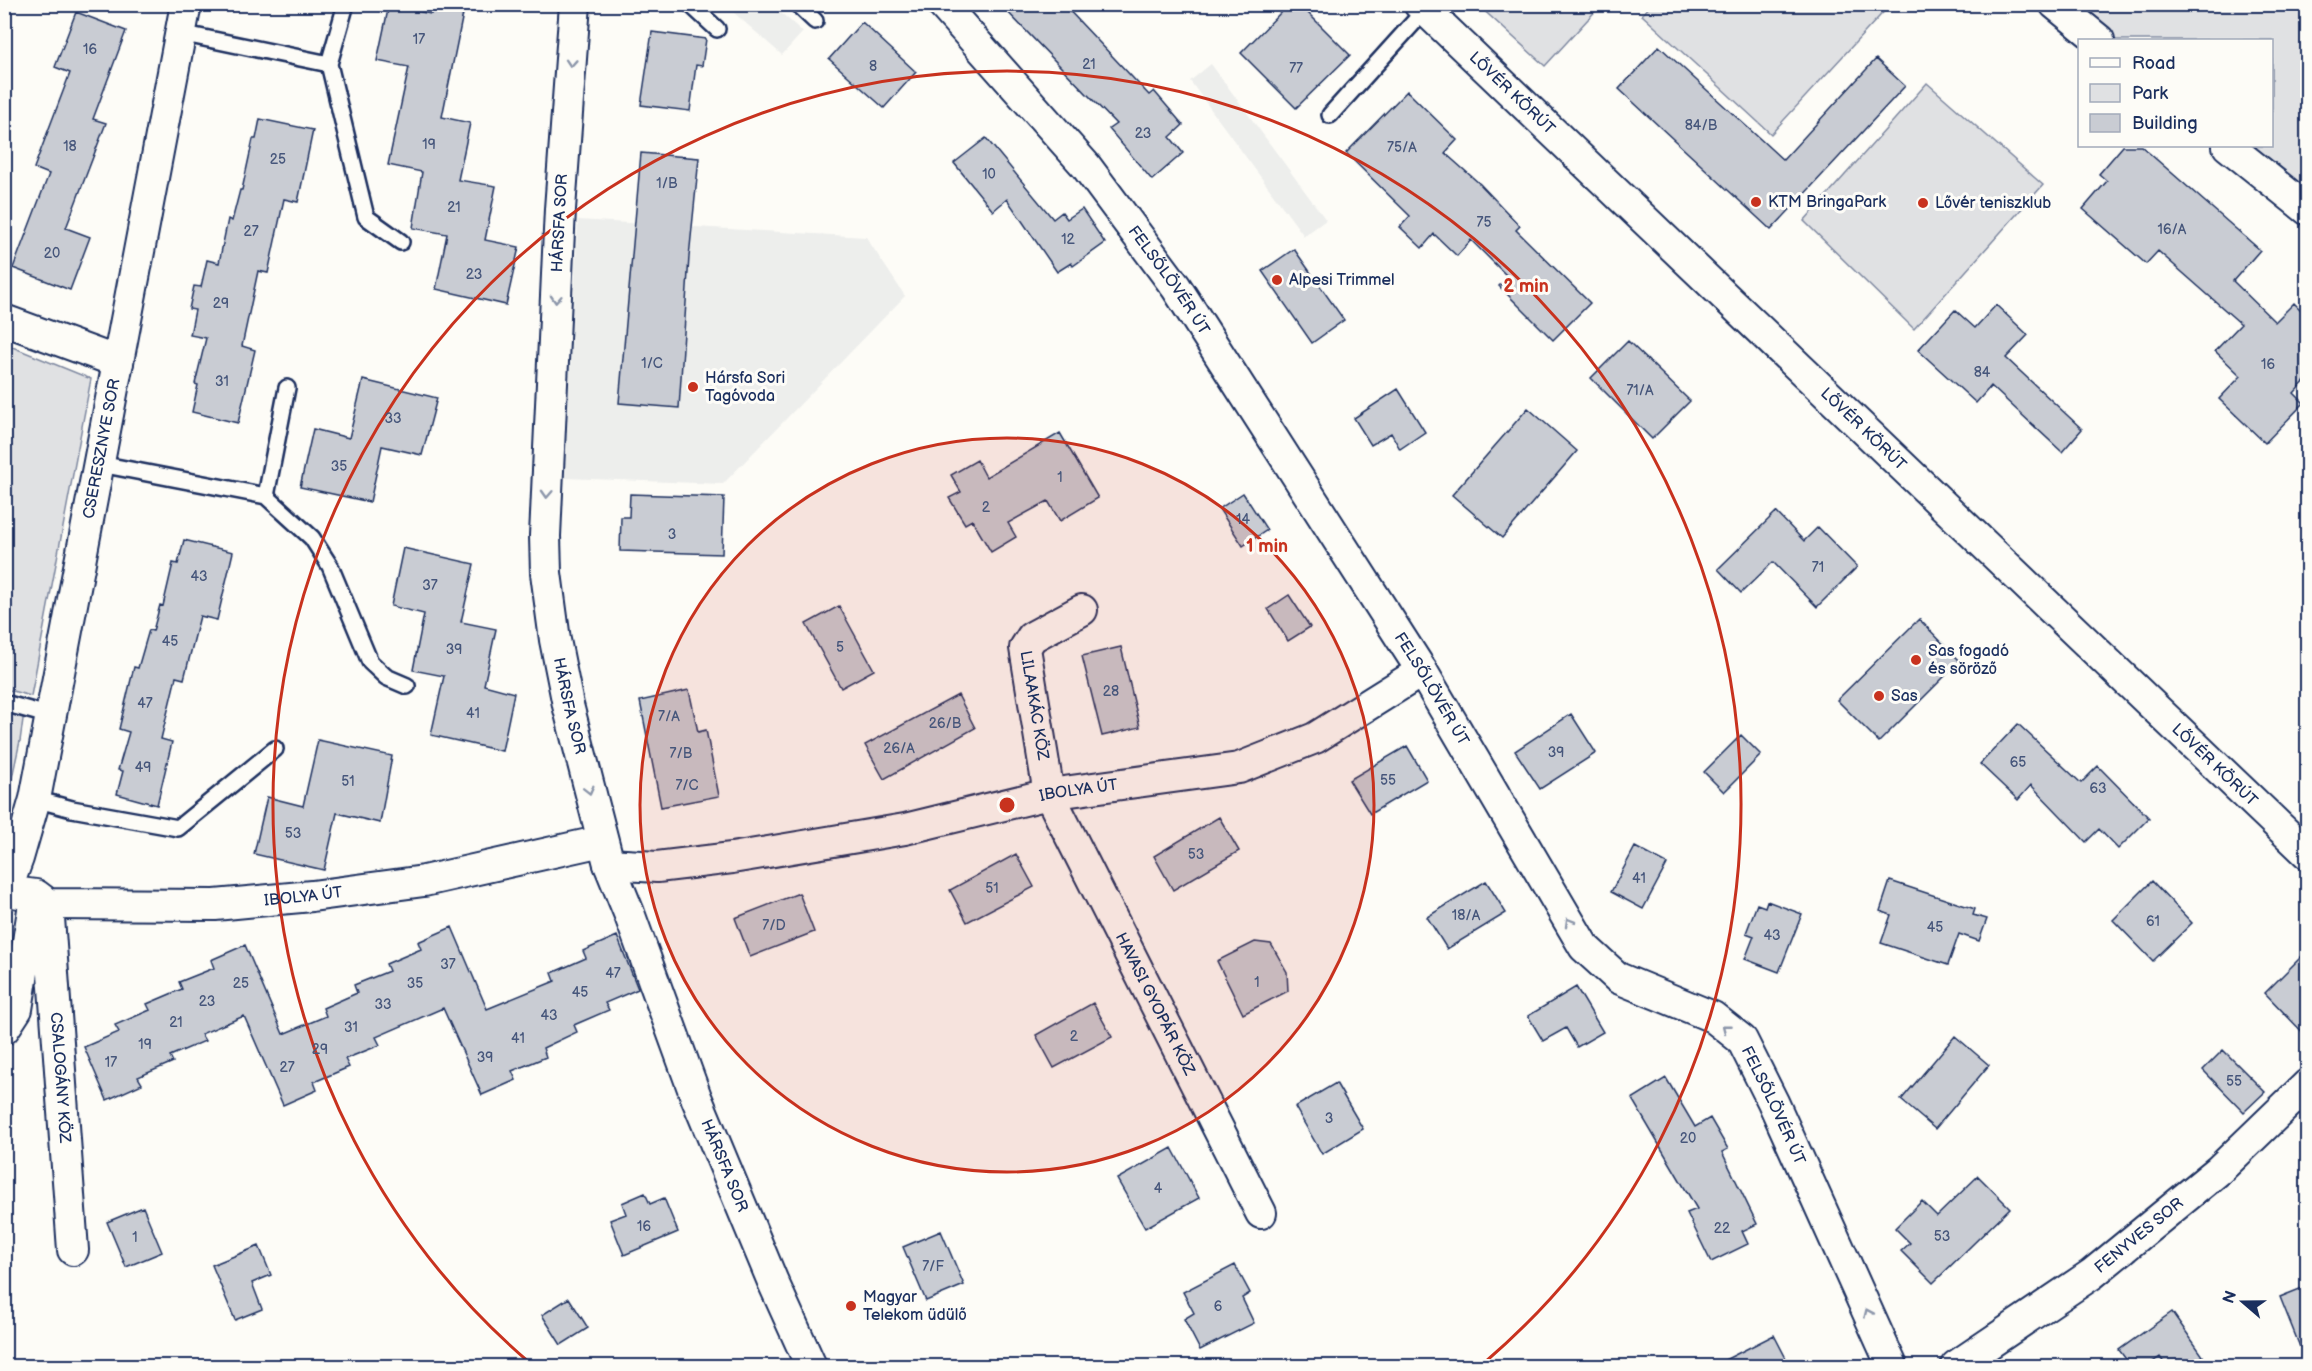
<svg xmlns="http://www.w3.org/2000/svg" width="2312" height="1371" viewBox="0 0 2312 1371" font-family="'Balsamiq Sans',sans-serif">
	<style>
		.built { fill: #edeeec }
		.green { fill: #e0e1e3; stroke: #7e88a0; stroke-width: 1.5 }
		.building { fill: #c9ccd3; stroke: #1b2f5e; stroke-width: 1.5 }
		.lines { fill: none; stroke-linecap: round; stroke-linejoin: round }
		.lane-casing { stroke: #1b2f5e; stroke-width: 20 }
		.street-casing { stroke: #1b2f5e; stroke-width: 34 }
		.lane { stroke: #fdfcf7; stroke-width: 15 }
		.street { stroke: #fdfcf7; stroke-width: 30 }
		.oneway { stroke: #8c96aa }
		.ring { fill: none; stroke: #c8321e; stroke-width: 3 }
		.poi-dot { fill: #c8321e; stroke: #fdfcf7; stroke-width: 2 }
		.labels { text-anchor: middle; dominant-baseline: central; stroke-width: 6; stroke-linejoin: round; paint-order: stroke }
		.number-label { font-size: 14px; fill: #46567b }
		.street-label { font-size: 16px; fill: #1b2f5e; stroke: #fdfcf7 }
		.poi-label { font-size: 16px; fill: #1b2f5e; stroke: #fdfcf7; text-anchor: start }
		.centre { fill: #c8321e; stroke: #fdfcf7; stroke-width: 3 }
		.ring-label { font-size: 18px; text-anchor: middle; font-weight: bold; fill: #c8321e; stroke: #fdfcf7; stroke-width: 6; stroke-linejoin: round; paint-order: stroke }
	</style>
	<rect width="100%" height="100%" fill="#fdfcf7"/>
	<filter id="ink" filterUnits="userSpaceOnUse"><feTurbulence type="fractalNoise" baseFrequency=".0167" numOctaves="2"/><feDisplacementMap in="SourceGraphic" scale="12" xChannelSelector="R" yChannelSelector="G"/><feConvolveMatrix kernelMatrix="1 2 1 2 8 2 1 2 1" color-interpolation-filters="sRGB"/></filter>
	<g filter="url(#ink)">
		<!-- built -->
		<path class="built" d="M725,5H772L803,32L782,55Z
			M1211,64L1326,220L1304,236L1190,81Z
			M578,220L866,237L905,296L723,484L564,478Z"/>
		<!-- green -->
		<path class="green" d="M1478,5H1601L1545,66Z
			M1651,5V4L1890,5L1771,134L1642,15Z
			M2067,5H2307V197L2244,146H2272V40H2112Z
			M1927,83L2043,185L1914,329L1804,221Z
			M5,344L91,379L31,696L5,689Z
			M8,707L24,712L20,741L5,810L4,720Z"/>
		<!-- building -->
		<path class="building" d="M433,4H465L442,117L470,123L458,180L496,186L485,240L519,247L506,305L436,289L447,234L413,228L422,172L388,165L409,67L377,61L389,5L431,14Z
			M1000,4H1063L1149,95L1154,91L1183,125L1170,137L1183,153L1152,180L1109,129L1116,124Z
			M1289,4H1299L1350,55L1296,108L1241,53Z
			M76,12L126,31L93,119L106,123L66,228L90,237L70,290L13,268L49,174L34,168L70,73L55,67Z
			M862,22L916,72L884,108L829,59Z
			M652,32L706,39L702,66L696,65L690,111L641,105Z
			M1659,46L1783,160L1876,59L1905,86L1771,230L1619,89Z
			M1407,91L1457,140L1445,153L1480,184L1520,226L1516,230L1590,303L1553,340L1499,286L1508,277L1471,240L1457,256L1434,234L1422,248L1400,227L1410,216L1346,153Z
			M260,119L313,130L298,202L284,199L268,273L258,271L242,346L255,350L238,423L192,412L198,385L195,384L206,338L190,335L195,310L189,309L194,286L201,287L207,260L219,263L228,219L232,221L240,190H242L253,139H256Z
			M986,138L1053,219L1062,212L1067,219L1082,209L1105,243L1073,266L1071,263L1057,272L1007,199L993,211L954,163Z
			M2123,146H2141L2260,250L2233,281L2275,322L2294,303L2307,316V379L2294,393L2304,403L2265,443L2219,399L2241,376L2215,351L2241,324L2158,251L2146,264L2083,209L2107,181L2099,174Z
			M641,153L699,158L689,257L679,408L619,403Z
			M1294,249L1344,320L1312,343L1262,271Z
			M1996,305L2028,335L2006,358L2082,429L2062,452L1991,386L1976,403L1918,350L1955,310L1975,328Z
			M1628,341L1690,401L1652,439L1591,378Z
			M363,380L437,398L422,455L382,446L370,502L300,487L313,429L349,438Z
			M1398,389L1425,432L1400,449L1391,433L1371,445L1354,418Z
			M1528,408L1577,451L1502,538L1452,495Z
			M1060,433L1098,498L1060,521L1048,501L1008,523L1016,537L991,552L972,520L965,524L949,498L961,492L951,475L977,460L986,477Z
			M1243,493L1267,530L1243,546L1219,509Z
			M630,494L724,497L722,554L620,551L621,517H629Z
			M1776,512L1804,541L1818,527L1857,567L1817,607L1773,562L1741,593L1718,569Z
			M184,540L233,552L217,620L200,616L184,679L176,677L161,739L172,742L157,805L117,794L123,771L118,770L129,732L119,729L134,667L138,668L149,630L153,631L160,605L163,606L173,563L178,564Z
			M403,548L474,564L461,622L496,629L484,685L514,693L502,751L431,735L444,676L413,670L424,614L391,606Z
			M1289,595L1310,627L1288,641L1268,609Z
			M839,606L874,670L841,688L806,624Z
			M1919,619L1960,661L1879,742L1837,700Z
			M1121,647L1140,727L1102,736L1082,656Z
			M689,690L698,732L706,730L719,796L661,807L640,701Z
			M958,695L975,728L884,779L865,745Z
			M1571,714L1596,753L1540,789L1515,751Z
			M2018,724L2081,783L2098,766L2149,818L2118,849L2099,829L2086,842L2031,785L2018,800L1980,764Z
			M1741,735L1761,755L1724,792L1704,772Z
			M318,740L392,756L380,823L337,813L324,870L254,854L267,797L303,806Z
			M1407,746L1427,780L1370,814L1349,780Z
			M1219,817L1239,851L1173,890L1154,856Z
			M1635,847L1667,864L1643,909L1611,892Z
			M1016,854L1034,887L967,922L950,890Z
			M1486,881L1506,913L1447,949L1427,917Z
			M1890,881L1975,909L1973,915L1987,919L1979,941L1959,934L1948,965L1881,943L1891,915L1880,911Z
			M2152,881L2192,923L2153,961L2113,920Z
			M799,893L814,932L750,957L735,918Z
			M1767,901L1802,914L1779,972L1745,959L1754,936L1746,933L1757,904L1765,907Z
			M452,927L487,1009L555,981L552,973L586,958L583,951L617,936L638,989L605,1003L609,1010L574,1025L577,1032L543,1048L546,1057L512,1071L516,1080L482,1095L443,1008L376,1037L380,1045L345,1059L349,1067L314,1082L317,1090L283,1105L244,1016L201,1034L205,1041L170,1056L173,1062L138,1077L142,1084L107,1100L84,1047L119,1032L115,1025L150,1010L147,1004L182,989L179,982L214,968L211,960L245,945L283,1034L326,1016L323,1008L357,993L354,985L389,971L386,964L421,949L418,942Z
			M1255,942L1271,944L1287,972L1288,991L1243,1014L1217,961Z
			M2307,951V1037L2265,993Z
			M1576,987L1603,1032L1577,1047L1566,1028L1543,1041L1528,1016Z
			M1093,1003L1112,1037L1054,1068L1036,1035Z
			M1955,1036L1989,1065L1935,1129L1901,1100Z
			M2223,1050L2265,1092L2244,1112L2203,1070Z
			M1666,1078L1695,1127L1710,1118L1728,1149L1722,1152L1757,1224L1742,1231L1748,1244L1711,1262L1687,1213L1697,1209L1632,1099Z
			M1336,1083L1363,1129L1322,1154L1295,1107Z
			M1172,1148L1199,1198L1145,1228L1117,1179Z
			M1978,1176L2010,1208L1933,1283L1901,1251L1910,1243L1895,1228L1922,1201L1937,1216Z
			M645,1193L650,1204L664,1198L678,1232L624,1255L610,1220L626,1214L622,1203Z
			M143,1207L162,1252L126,1267L107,1222Z
			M941,1231L964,1285L926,1301L903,1247Z
			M259,1246L271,1275L252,1283L262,1309L235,1320L212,1265Z
			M1235,1265L1250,1293L1242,1298L1254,1323L1200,1350L1184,1319L1194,1313L1183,1292Z
			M2307,1286V1362H2306L2280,1297Z
			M569,1298L588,1328L561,1345L542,1315Z
			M2172,1312L2203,1356L2189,1366H2166L2160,1357L2147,1366H2131L2119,1350Z
			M1774,1335L1790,1366H1713Z"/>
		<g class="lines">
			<defs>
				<path id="lane" d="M690,4L717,29
					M797,4L815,21
					M180,33L329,64L366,217L401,242
					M329,64L346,4
					M1330,115L1425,10
					M100,464L266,496L287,388
					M266,496L312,538L330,566L370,662L386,677L407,686
					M4,703L51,716
					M35,799L72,809L178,828L275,749"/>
				<g id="street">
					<path id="s1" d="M575,4L560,209L545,536L546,573L555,640L568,705L609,864L629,913L696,1097L773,1282L811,1366"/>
					<path id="s2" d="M942,4L1086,166L1176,287L1422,671L1584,947L1618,978L1713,1017L1742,1040L1773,1102L1892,1366"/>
					<path id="s3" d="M1419,4L2308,854"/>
					<path d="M2055,4L2099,40"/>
					<path d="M2228,146L2308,210"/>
					<path d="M4,320L118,362"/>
					<path id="s4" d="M1082,610L1032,637L1025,648L1049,794L1261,1213"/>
					<path id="s5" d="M609,864L657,867L732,858L905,829L1049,794L1239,768L1315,738L1422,671"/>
					<path id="s6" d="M4,891L36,895L48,904L215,905L312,896L424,881L602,841"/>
					<path id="s7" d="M6,891L18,858L35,799L186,4"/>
					<path id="s8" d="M48,904L73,1250"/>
					<path d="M4,1029L17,1009L35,898"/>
					<path id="s9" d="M1956,1366L2092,1274L2219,1170L2308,1084"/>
				</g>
			</defs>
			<!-- lane casing -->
			<use href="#lane" class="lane-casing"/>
			<!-- street casing -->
			<use href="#street" class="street-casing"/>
			<!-- lane -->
			<use href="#lane" class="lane"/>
			<!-- street -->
			<use href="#street" class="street"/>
		</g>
		<!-- one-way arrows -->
		<defs><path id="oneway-chevron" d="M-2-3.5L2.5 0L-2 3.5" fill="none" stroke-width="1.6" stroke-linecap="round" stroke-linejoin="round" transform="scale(1.5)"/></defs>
		<g class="oneway">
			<use href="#oneway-chevron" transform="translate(571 63) rotate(94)"/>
			<use href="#oneway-chevron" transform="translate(556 299) rotate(93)"/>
			<use href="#oneway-chevron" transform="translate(547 494) rotate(93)"/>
			<use href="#oneway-chevron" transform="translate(589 790) rotate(76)"/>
			<use href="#oneway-chevron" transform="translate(1569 922) rotate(-120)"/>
			<use href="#oneway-chevron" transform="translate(1726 1028) rotate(-142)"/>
			<use href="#oneway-chevron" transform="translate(1868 1313) rotate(-114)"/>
		</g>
	</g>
	<!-- distance rings -->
	<circle cx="1007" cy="805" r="367" fill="#c8321e" fill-opacity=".12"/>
	<g class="ring">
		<circle cx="1007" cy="805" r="367"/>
		<path d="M530 1363A734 734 0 1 1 1484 1363"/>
	</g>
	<!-- markers -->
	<g class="poi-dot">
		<circle cx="1756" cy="202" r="6"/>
		<circle cx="1923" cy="203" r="6"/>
		<circle cx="1277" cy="280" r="6"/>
		<circle cx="693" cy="387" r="6"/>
		<circle cx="1916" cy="660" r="6"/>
		<circle cx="1879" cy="696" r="6"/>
		<circle cx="851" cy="1306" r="6"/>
	</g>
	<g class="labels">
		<!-- number labels -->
		<g class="number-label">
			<text x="419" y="39">17</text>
			<text x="90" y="49">16</text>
			<text x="1089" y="64">21</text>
			<text x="873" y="66">8</text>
			<text x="1296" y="68">77</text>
			<text x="1701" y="125">84/B</text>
			<text x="1143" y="133">23</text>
			<text x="429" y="144">19</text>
			<text x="70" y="146">18</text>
			<text x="1402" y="147">75/A</text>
			<text x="278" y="159">25</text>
			<text x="989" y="174">10</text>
			<text x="667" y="183">1/B</text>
			<text x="454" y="207">21</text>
			<text x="1484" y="222">75</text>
			<text x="2172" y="229">16/A</text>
			<text x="251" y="231">27</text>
			<text x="1068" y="239">12</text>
			<text x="52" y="253">20</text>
			<text x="474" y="274">23</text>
			<text x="221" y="303">29</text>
			<text x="652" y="363">1/C</text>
			<text x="2268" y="364">16</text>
			<text x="1982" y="372">84</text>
			<text x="222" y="381">31</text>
			<text x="1640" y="390">71/A</text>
			<text x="393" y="418">33</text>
			<text x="339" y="466">35</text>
			<text x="1060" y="477">1</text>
			<text x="986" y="507">2</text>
			<text x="1243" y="519">14</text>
			<text x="672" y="534">3</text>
			<text x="1818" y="567">71</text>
			<text x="199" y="576">43</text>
			<text x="430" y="585">37</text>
			<text x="170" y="641">45</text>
			<text x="840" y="647">5</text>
			<text x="454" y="649">39</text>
			<text x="1111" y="691">28</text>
			<text x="145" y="703">47</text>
			<text x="473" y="713">41</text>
			<text x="669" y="716">7/A</text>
			<text x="945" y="723">26/B</text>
			<text x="899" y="748">26/A</text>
			<text x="1556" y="752">39</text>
			<text x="681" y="753">7/B</text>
			<text x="2018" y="762">65</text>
			<text x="143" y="767">49</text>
			<text x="1388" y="780">55</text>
			<text x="348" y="781">51</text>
			<text x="687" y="785">7/C</text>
			<text x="2098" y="788">63</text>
			<text x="293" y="833">53</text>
			<text x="1196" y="854">53</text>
			<text x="1639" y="878">41</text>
			<text x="992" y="888">51</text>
			<text x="1466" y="915">18/A</text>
			<text x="2153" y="921">61</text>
			<text x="774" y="925">7/D</text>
			<text x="1935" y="927">45</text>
			<text x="1772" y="935">43</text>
			<text x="448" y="964">37</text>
			<text x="613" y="973">47</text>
			<text x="1257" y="982">1</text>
			<text x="241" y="983">25</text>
			<text x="415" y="983">35</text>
			<text x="580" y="992">45</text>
			<text x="207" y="1001">23</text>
			<text x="383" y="1004">33</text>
			<text x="549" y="1015">43</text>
			<text x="176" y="1022">21</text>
			<text x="351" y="1027">31</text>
			<text x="1074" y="1036">2</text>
			<text x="518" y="1038">41</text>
			<text x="145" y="1044">19</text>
			<text x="320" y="1049">29</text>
			<text x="485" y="1057">39</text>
			<text x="111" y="1062">17</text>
			<text x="287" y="1067">27</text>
			<text x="2234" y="1081">55</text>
			<text x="1329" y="1118">3</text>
			<text x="1688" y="1138">20</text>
			<text x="1158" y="1188">4</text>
			<text x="644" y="1226">16</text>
			<text x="1722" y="1228">22</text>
			<text x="1942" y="1236">53</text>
			<text x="135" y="1237">1</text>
			<text x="933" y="1266">7/F</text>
			<text x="1218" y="1306">6</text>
		</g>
		<!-- street labels -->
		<g class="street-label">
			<text stroke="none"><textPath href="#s3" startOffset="129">LŐVÉR KÖRÚT</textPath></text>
			<text transform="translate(560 223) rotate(-87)">HÁRSFA SOR</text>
			<text stroke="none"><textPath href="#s2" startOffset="358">FELSŐLÖVÉR ÚT</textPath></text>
			<text stroke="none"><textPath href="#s3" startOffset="615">LŐVÉR KÖRÚT</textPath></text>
			<text stroke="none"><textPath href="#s7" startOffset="453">CSERESZNYE SOR</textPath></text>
			<text stroke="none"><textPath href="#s2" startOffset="844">FELSŐLÖVÉR ÚT</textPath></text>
			<text stroke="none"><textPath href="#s4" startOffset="128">LILAAKÁC KÖZ</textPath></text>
			<text stroke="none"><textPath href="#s1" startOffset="705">HÁRSFA SOR</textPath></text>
			<text stroke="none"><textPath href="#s3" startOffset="1101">LŐVÉR KÖRÚT</textPath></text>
			<text stroke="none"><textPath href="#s5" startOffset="477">IBOLYA ÚT</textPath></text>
			<text stroke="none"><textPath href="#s6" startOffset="303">IBOLYA ÚT</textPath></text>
			<text stroke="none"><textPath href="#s4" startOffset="453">HAVASI GYOPÁR KÖZ</textPath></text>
			<text stroke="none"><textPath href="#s8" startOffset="174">CSALOGÁNY KÖZ</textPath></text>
			<text stroke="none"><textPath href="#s2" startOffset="1402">FELSŐLÖVÉR ÚT</textPath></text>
			<text stroke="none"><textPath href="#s1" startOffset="1191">HÁRSFA SOR</textPath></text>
			<text stroke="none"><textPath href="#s9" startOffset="225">FENYVES SOR</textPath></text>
		</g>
		<!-- poi labels -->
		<g class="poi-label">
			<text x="1768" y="202">KTM BringaPark</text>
			<text x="1935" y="203">Lővér teniszklub</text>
			<text x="1289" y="280">Alpesi Trimmel</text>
			<text x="705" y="378">Hársfa Sori<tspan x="705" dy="18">Tagóvoda</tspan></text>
			<text x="1928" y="651">Sas fogadó<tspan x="1928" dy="18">és söröző</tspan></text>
			<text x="1891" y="696">Sas</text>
			<text x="863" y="1297">Magyar<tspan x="863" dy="18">Telekom üdülő</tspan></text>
		</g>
	</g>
	<circle cx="1007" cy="805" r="9" class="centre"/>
	<g class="ring-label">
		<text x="1526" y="292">2 min</text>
		<text x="1267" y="552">1 min</text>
	</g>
	<!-- margin -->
	<rect width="2312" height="1371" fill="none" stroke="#fdfcf7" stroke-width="24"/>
	<rect x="12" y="12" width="2288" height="1347" fill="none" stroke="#1b2f5e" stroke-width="2" filter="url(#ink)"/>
	<!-- legend -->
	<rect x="2078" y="39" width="195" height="108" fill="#fdfcf7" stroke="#a3aaba" stroke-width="1.5"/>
	<rect x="2090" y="58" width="30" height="9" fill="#fdfcf7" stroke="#a3aaba" stroke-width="1.5"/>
	<text x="2132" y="69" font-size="18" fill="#1b2f5e">Road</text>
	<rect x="2090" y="84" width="30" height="18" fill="#e0e1e3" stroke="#a3aaba" stroke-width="1.5"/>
	<text x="2132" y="99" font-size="18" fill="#1b2f5e">Park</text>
	<rect x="2090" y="114" width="30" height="18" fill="#c9ccd3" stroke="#a3aaba" stroke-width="1.5"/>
	<text x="2132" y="129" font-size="18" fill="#1b2f5e">Building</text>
	<!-- north arrow -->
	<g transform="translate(2243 1302) rotate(290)" stroke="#fdfcf7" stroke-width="4.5" paint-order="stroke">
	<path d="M0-4.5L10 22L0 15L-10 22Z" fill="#1b2f5e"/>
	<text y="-9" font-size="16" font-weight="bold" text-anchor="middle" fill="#1b2f5e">N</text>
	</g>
</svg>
